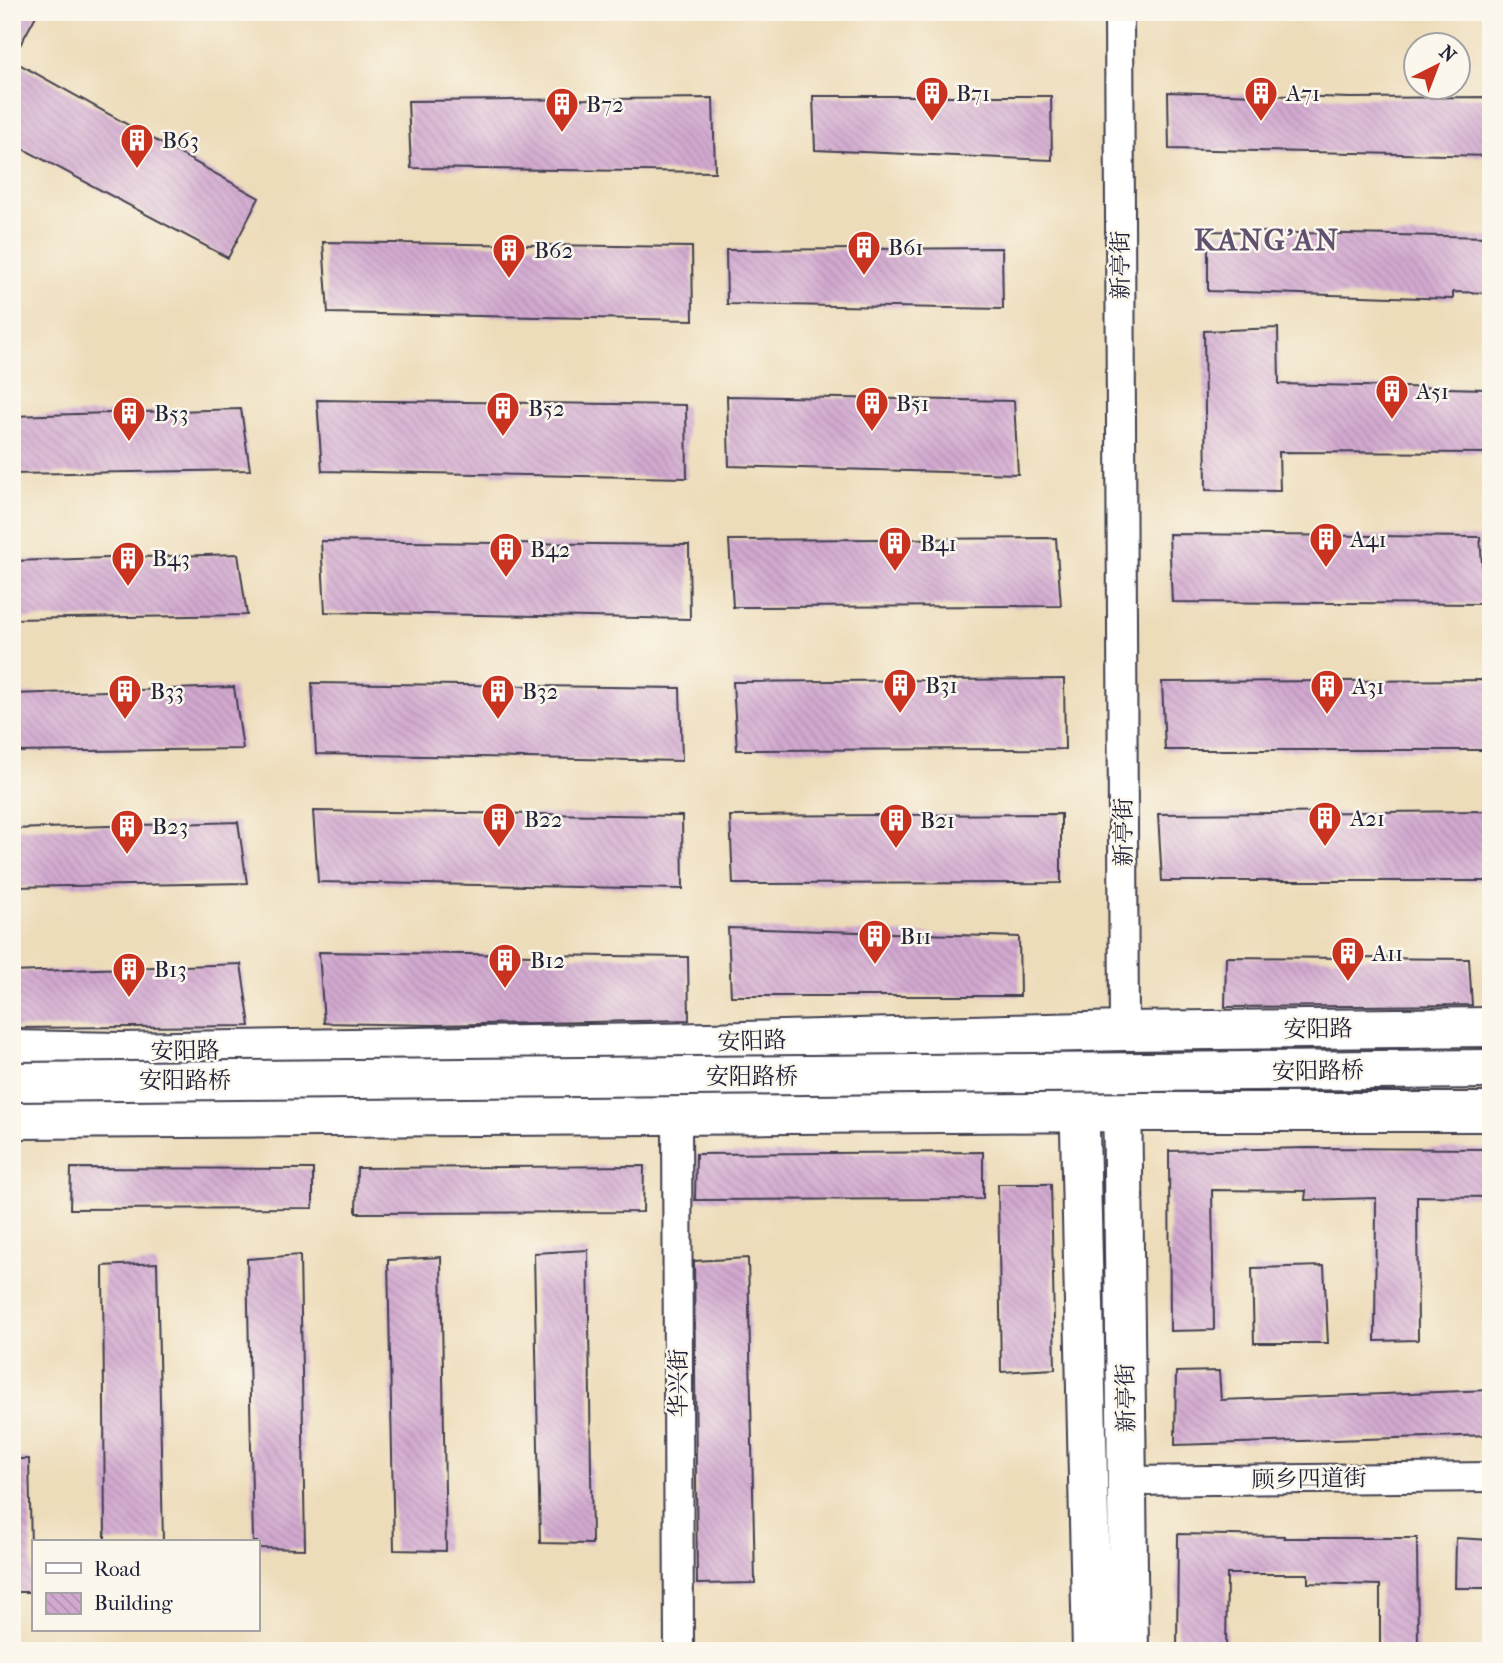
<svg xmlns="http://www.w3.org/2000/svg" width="1503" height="1663" viewBox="0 0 1503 1663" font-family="'IM FELL French Canon','Noto Serif SC',serif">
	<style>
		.building { fill: url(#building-back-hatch) }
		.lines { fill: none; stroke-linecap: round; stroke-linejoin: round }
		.street-casing { stroke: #403e4e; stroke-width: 32 }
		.secondary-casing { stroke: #403e4e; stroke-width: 42 }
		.street { stroke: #fff; stroke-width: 28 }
		.secondary { stroke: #fff; stroke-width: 38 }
		.secondary-bridge-casing { stroke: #403e4e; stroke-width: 42; stroke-linecap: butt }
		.secondary-bridge { stroke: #fff; stroke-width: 38 }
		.labels { text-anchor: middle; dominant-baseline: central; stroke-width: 5; stroke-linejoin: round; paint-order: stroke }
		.poi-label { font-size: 23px; fill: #22223b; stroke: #fbf7ec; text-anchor: start }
		.street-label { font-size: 23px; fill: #22223b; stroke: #fbf7ec }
		.district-label { font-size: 30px; font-weight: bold; letter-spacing: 2px; fill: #5f516f; stroke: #fbf7ec }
	</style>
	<defs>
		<pattern id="building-back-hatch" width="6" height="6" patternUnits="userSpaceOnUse" patternTransform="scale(1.75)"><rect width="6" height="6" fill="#d1a8cf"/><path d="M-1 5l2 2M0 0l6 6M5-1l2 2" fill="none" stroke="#b390b3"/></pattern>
	</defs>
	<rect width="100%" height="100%" fill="#fbf7ec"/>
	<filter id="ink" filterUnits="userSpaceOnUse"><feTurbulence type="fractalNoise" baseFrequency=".0143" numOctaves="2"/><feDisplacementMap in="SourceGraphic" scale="14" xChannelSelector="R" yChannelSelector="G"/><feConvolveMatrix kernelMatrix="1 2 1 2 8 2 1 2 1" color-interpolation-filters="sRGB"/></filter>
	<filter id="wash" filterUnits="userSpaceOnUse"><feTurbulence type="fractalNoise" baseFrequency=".00686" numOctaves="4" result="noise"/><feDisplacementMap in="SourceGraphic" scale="28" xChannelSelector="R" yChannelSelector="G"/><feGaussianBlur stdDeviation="1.57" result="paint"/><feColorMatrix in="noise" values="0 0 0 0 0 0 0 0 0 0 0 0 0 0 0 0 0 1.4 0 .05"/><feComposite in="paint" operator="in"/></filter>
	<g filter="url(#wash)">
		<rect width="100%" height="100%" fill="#eddcb9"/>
		<g id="blocks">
			<!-- building -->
			<path class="building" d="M12,12H38L12,60L259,198L228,258L12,143Z
				M1168,92L1350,98L1491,97V156L1169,149Z
				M813,96H1051L1052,160L815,150Z
				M713,98L715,172L411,168L408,101Z
				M1208,231L1491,237V293L1453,292V299L1208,291Z
				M323,242L692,247L693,320L328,313Z
				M1002,248L1003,309L727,304L726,250Z
				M1278,328L1279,384L1486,389L1491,453L1279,452L1280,491L1206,490L1204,331Z
				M727,396L1014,401L1018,474L729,466Z
				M317,400L686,405L687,478L322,471Z
				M241,409L250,470L12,474V416Z
				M1169,534L1480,537L1485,604L1172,602Z
				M1056,538L1061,606L733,607L729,540Z
				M321,541L689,545L690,619L325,612Z
				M238,554L247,615L12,619V561Z
				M1064,679L1065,749L737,750L733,682Z
				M1491,680V750H1165L1162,682Z
				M312,683L680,688L682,761L316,754Z
				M234,687L243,749L12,752V694Z
				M313,811L682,816L683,889L318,882Z
				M1490,811V881H1162L1158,814Z
				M1061,814V883L733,884L730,816Z
				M238,822L247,883L12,887V829Z
				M728,928L1019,937L1020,996H731Z
				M319,952L688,957L689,1020L433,1025L324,1023Z
				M1226,957L1469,959L1472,1005L1225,1007Z
				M241,964L250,1026L12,1028V972Z
				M1306,1148L1491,1149V1197L1417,1196L1418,1340L1375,1341L1376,1198L1305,1200L1306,1191L1212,1190L1214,1330L1170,1331L1169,1151Z
				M983,1152V1199L695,1200L696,1154Z
				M644,1166L643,1212L356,1213L357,1168Z
				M71,1168L313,1169V1208L70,1209Z
				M998,1184H1051L1055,1369L1001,1372Z
				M588,1250L592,1544L540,1543L534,1253Z
				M300,1255L305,1549L257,1548V1542H253L247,1259Z
				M441,1257L446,1551L394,1550L388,1260Z
				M748,1258L755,1583L697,1584L694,1261Z
				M157,1263L163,1542H105L103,1266Z
				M1324,1266L1328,1343H1254L1252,1268Z
				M1219,1371L1221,1400L1491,1390V1435L1175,1445L1176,1372Z
				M12,1459H29L32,1592H12Z
				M1178,1534L1284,1536V1538H1417L1418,1651H1380V1585L1308,1583V1574H1227L1226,1651H1177Z
				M1456,1538L1491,1540V1588H1455Z"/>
		</g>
	</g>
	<g filter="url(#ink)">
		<use href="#blocks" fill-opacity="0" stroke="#403e4e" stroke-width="2"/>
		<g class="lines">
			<defs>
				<path id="street" d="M1119,12L1124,1031
					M677,1115L679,1651
					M1127,1481L1491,1477"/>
				<path id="secondary" d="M12,1050L121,1052L708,1042L1124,1031L1491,1027
					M1079,1086L1092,1651
					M1122,1089L1129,1651
					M12,1119L1121,1112H1491"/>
			</defs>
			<!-- street casing -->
			<use href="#street" class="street-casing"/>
			<!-- secondary casing -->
			<use href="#secondary" class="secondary-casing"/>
			<!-- street -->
			<use href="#street" class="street"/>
			<!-- secondary -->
			<use href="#secondary" class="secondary"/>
			<defs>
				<path id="secondary-bridge" d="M12,1082L1491,1069"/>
			</defs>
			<!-- secondary-bridge casing -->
			<use href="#secondary-bridge" class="secondary-bridge-casing"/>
			<!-- secondary-bridge -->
			<use href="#secondary-bridge" class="secondary-bridge"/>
		</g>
	</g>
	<!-- icons -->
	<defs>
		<symbol id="building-pin" viewBox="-11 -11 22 30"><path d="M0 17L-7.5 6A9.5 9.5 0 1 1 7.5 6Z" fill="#c8321e" stroke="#fbf7ec"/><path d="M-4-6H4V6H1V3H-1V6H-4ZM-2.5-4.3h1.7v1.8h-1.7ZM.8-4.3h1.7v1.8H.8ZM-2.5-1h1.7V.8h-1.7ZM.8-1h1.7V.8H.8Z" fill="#fff"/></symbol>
	</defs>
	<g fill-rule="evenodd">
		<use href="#building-pin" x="913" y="74" width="38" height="52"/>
		<use href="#building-pin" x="1242" y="74" width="38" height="52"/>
		<use href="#building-pin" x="543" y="85" width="38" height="52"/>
		<use href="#building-pin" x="118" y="121" width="38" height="52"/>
		<use href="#building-pin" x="845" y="228" width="38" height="52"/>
		<use href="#building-pin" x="490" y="231" width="38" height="52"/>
		<use href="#building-pin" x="1373" y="372" width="38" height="52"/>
		<use href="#building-pin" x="853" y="384" width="38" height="52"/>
		<use href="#building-pin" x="484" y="389" width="38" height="52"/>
		<use href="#building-pin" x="110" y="394" width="38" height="52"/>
		<use href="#building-pin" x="1307" y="520" width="38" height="52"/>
		<use href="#building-pin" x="876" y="524" width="38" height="52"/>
		<use href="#building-pin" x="487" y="530" width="38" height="52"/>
		<use href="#building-pin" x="109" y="539" width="38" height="52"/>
		<use href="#building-pin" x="881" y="666" width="38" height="52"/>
		<use href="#building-pin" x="1308" y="667" width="38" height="52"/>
		<use href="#building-pin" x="106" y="672" width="38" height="52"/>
		<use href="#building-pin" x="479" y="672" width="38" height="52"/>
		<use href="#building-pin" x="1306" y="799" width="38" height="52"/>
		<use href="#building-pin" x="480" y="800" width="38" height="52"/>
		<use href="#building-pin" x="877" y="801" width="38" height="52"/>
		<use href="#building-pin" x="108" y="807" width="38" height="52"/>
		<use href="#building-pin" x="856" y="917" width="38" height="52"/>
		<use href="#building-pin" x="1329" y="934" width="38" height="52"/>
		<use href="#building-pin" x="486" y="941" width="38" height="52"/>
		<use href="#building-pin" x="110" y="950" width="38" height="52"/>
	</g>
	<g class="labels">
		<!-- poi labels -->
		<g class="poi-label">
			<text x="956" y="93">B71</text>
			<text x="1286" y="93">A71</text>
			<text x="586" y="104">B72</text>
			<text x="162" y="140">B63</text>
			<text x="888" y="247">B61</text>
			<text x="534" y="250">B62</text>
			<text x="1416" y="391">A51</text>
			<text x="896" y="403">B51</text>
			<text x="528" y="408">B52</text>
			<text x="154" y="413">B53</text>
			<text x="1350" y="539">A41</text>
			<text x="920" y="543">B41</text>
			<text x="530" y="549">B42</text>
			<text x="152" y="558">B43</text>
			<text x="925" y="685">B31</text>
			<text x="1352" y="686">A31</text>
			<text x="150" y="691">B33</text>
			<text x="522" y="691">B32</text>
			<text x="1350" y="818">A21</text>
			<text x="524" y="819">B22</text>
			<text x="920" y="820">B21</text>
			<text x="152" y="826">B23</text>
			<text x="900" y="936">B11</text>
			<text x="1372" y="953">A11</text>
			<text x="530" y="960">B12</text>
			<text x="154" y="969">B13</text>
		</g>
		<!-- street labels -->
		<g class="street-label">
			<text transform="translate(1120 265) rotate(-90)">新亭街</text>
			<text transform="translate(1123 832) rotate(-90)">新亭街</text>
			<text transform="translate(1318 1029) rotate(-1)">安阳路</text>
			<text transform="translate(752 1041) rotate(-2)">安阳路</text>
			<text transform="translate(185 1051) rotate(-1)">安阳路</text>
			<text transform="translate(1318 1071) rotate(-1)">安阳路桥</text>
			<text x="752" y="1076">安阳路桥</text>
			<text x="185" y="1080">安阳路桥</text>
			<text transform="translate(678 1383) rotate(-90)">华兴街</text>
			<text transform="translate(1126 1398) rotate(-91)">新亭街</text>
			<text transform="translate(1309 1479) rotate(-1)">顾乡四道街</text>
		</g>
		<!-- district labels -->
		<g class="district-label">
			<text x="1267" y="240">KANG'AN</text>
		</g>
	</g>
	<!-- margin -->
	<rect width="1503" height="1663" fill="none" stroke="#fbf7ec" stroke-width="42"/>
	<!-- legend -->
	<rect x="32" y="1540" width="228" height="91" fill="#fbf7ec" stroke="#a4a2a5" stroke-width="2"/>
	<rect x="46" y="1563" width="35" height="10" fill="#ffffff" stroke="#a4a2a5" stroke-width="2"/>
	<text x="94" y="1576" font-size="21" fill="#22223b">Road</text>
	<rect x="46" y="1593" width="35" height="21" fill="url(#building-back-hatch)" stroke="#a4a2a5" stroke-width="2"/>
	<text x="94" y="1610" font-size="21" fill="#22223b">Building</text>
	<!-- north arrow -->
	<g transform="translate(1437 66) rotate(42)"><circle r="33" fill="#fbf7ec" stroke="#a4a2a5" stroke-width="2"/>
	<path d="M0-5L12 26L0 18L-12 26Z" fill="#c8321e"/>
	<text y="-10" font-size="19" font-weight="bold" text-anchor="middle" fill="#22223b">N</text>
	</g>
</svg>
